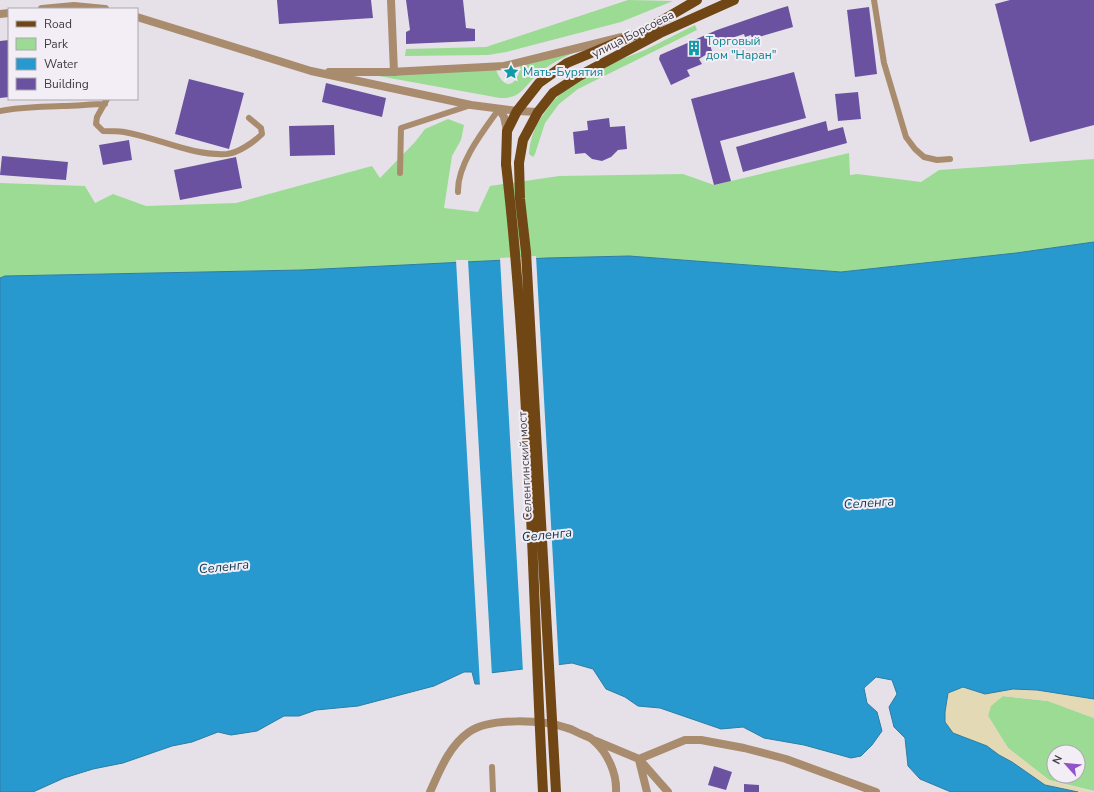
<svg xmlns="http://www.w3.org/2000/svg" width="1094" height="792" viewBox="0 0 1094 792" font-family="'Nunito Sans',sans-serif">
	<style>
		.green { fill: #9bdb94; fill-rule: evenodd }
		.sand { fill: #e3d9b4 }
		.water { fill: #2799ce; stroke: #2e7da3 }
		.pier { fill: #e6e1e9 }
		.building { fill: #6b52a1 }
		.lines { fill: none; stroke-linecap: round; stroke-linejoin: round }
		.service { stroke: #a98c6e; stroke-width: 6 }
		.minor { stroke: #a98c6e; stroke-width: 8 }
		.tertiary { stroke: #a98c6e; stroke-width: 8 }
		.primary { stroke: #6f4614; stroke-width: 10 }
		.primary-bridge { stroke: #6f4614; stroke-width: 10 }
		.labels { text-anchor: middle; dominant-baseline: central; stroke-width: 4; stroke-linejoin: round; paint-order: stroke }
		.street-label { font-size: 12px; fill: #3e3c3f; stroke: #f3eef6 }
		.culture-label { font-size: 12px; fill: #0d838f; stroke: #f3eef6; text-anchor: start }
		.water-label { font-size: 13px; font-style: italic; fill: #0d3b51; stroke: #f3eef6 }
	</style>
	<rect width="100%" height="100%" fill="#e6e1e9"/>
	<!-- green -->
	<path class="green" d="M628,0L673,1L621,22L506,52L488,55L405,56L406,49L486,47Z
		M695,25L697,30L578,89L559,104L545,123L535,154L533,157L529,154C530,138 535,125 545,112C571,75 605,66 645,50C662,42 678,33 695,25Z
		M586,47C573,53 559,59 547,67C542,71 535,76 531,81C520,93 517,98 500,98L373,75L495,67C504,94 519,86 521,62Z
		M448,119L464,125L461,140L452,156L444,208L478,212L490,186L559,176L683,174L714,185L849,153L850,175L857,174L921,182L939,170L1094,159V242L1016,253L841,272L629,256L547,258L302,270L5,276L0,278V183L85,186L95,203L113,194L146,206L236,203L372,166L380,178L415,142L425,129Z
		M1003,696L1048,701L1094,718V791L1049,780L1008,748L988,716L990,706ZM1054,752H1078V776H1054Z"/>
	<!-- sand -->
	<path class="sand" d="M963,687L985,694L1013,689L1037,690L1094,699V718L1048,701L1003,696L991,706L988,716L1008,748L1049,780L1094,792H1078L1045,785L1012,762L999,755L987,746L953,733L945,722V712L948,693Z"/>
	<!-- water -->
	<path class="water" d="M1094,242V699L1037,690L1013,689L985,694L963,687L948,693L945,712V722L953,733L987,746L999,755L1012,762L1045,785L1078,792H951L920,779L908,766L905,738L894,727L889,707L897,694L892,680L876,677L864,688L867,703L877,712L882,731L872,745L861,756L851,758L804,745L764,738L743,727L721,729L660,708L638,706L625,697L606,689L593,669L572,663L490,673L487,684H475L472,672H464L434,686L358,706L316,710L299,716H284L257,731L231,735L218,732L192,742L172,746L123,763L93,769L64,778L33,792H0V278L5,276L302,270L547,258L629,256L841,272L1016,253Z"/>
	<!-- pier -->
	<path class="pier" d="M536,256L559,667L523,672L500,258Z
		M456,260H468L492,676L489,685L487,686H480Z"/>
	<!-- building -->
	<path class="building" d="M277,0H371L373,18L279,24Z
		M406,0H463L466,28L475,29V41L406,44V32L410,30Z
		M1010,0H1094V125L1030,142L995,4Z
		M788,6L793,27L752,39L751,35L745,37L744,34L710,45L712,51L699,59L702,64L687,70L690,76L671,85L659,59L660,55L717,30L778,9Z
		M869,7L877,74L855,77L847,10Z
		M9,40V97L0,98V41Z
		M794,72L806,118L720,141L731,181L714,185L691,99Z
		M189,79L244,93L229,149L175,134Z
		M326,83L386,98L382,117L322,102Z
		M858,92L861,119L838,121L835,94Z
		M609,118L610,127L625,126L627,149L618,150L611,157L602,161L592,159L585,153L575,154L573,132L588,130L587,121Z
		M826,121L828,131L843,127L847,143L743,172L736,147Z
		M334,125L335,155L290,156L289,126Z
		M129,140L132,160L103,165L99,145Z
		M2,156L68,162L66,180L0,175Z
		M236,157L242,188L180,200L174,170Z
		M714,766L732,772L726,790L708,785Z
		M744,784L759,785V792H744Z"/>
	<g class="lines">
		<!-- service -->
		<path class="service" d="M874,0L884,63L906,137L915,149L924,157L937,160L950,159
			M107,99L97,117L96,124L103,131C110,131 117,131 124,132C159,138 191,156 227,154C238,153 254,142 262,134L261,128L249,118
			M0,111C20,107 41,107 62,106C77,106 91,104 105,104
			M400,173L401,128L471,105
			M458,192C457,164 483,131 499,109
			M492,767L493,792"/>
		<!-- minor -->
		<path class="minor" d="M391,0L394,72
			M596,741L639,759L668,792
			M639,759L685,740H701L744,748L786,759L876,792
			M639,760L647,792
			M430,792C440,770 449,746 469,732C490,717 544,720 567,728C572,729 576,732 581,734C585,736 591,737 594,741C608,753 617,774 616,792"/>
		<!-- tertiary -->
		<path class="tertiary" d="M42,9L74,6L105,9
			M0,14L9,13
			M137,17L311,71L471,105L517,111L538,112
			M329,72H390L504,66L622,37
			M499,109L504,117L507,131"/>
		<!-- primary -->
		<path class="primary" d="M519,163L523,140L538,112L553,93L579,76L660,33L734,0
			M506,164L507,131L517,111L539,83L567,63L644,31L697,0"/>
		<!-- primary-bridge -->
		<path class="primary-bridge" d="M519,163L520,199L526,252L556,792
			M506,164C530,372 532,583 543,792"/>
	</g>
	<!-- icons -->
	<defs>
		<symbol id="building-bare" viewBox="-9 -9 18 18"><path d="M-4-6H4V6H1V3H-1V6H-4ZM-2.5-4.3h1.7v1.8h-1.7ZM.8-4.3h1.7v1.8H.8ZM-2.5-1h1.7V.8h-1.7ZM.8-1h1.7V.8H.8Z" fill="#0f9aa8" stroke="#f3eef6" stroke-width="2.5" paint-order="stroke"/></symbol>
		<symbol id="sight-bare" viewBox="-9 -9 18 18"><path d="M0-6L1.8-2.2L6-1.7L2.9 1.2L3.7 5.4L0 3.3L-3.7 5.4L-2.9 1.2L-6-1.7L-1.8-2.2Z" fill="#0f9aa8" stroke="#f3eef6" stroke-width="2.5" paint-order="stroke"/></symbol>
	</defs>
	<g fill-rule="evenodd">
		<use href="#building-bare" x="683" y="37" width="22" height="22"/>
		<use href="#sight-bare" x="500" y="61" width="22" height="22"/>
	</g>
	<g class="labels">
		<!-- street labels -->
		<g class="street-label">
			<text transform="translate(633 34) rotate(-27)">улица Борсоева</text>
			<text transform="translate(525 466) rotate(-93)">Селенгинский мост</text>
		</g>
		<!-- culture labels -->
		<g class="culture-label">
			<text x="706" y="41">Торговый<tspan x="706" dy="14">дом "Наран"</tspan></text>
			<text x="523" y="72">Мать-Бурятия</text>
		</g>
		<!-- water labels -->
		<g class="water-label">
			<text transform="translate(869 503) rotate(-4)">Селенга</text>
			<text transform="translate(547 535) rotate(-6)">Селенга</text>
			<text transform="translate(224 567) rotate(-6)">Селенга</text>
		</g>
	</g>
	<!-- legend -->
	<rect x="8" y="8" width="130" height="92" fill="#f3eef6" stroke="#aba7ad"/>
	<rect x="16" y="21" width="20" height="6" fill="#6f4614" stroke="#aba7ad"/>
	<text x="44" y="28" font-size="12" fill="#3e3c3f">Road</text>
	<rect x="16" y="38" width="20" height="12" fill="#9bdb94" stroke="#aba7ad"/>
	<text x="44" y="48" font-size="12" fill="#3e3c3f">Park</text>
	<rect x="16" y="58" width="20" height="12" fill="#2799ce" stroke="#aba7ad"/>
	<text x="44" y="68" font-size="12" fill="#3e3c3f">Water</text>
	<rect x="16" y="78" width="20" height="12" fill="#6b52a1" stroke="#aba7ad"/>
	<text x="44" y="88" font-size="12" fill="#3e3c3f">Building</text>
	<!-- north arrow -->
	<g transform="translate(1066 764) rotate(297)"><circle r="19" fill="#f3eef6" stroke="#aba7ad"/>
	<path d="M0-3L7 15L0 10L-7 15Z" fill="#9053ca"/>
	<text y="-6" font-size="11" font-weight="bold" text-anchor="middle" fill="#3e3c3f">N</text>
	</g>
</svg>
